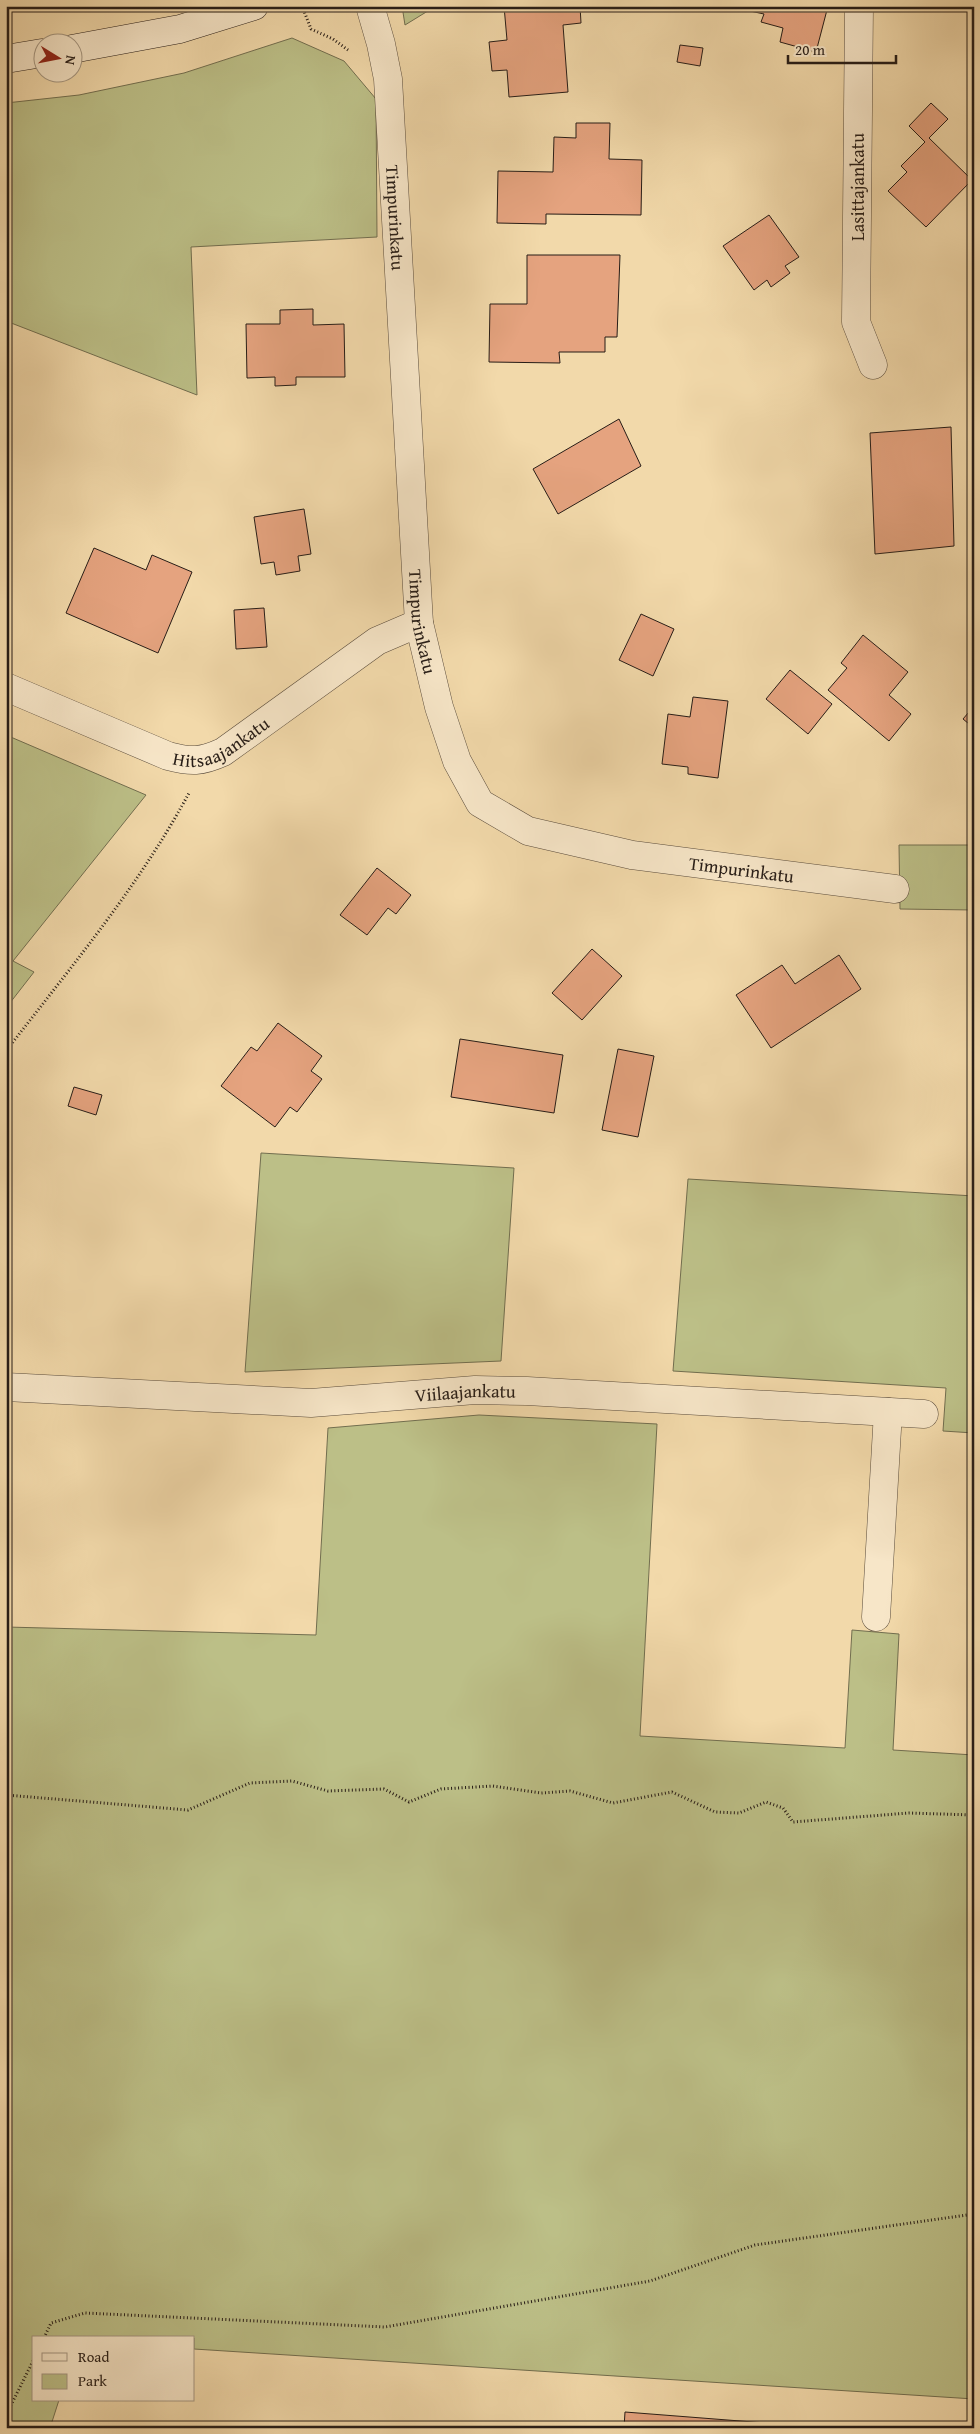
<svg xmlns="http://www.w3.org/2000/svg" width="980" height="2434" viewBox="0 0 980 2434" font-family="'Gentium Book Plus',serif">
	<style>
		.green { fill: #bcbf87; stroke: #726e4f }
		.building { fill: #e5a37f; stroke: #271d17 }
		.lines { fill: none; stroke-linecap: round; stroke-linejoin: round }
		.street-casing { stroke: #5a4c3c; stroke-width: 29 }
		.secondary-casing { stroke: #271d17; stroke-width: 29 }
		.path { stroke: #271d17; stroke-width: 3; stroke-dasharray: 1 2.5; stroke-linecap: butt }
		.street { stroke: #f7e6c8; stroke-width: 28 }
		.secondary { stroke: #f7e6c8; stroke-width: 28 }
		.labels { text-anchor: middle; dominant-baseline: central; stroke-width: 4; stroke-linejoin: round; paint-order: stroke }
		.street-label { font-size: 18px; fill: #271d17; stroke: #f7e6c8 }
	</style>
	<rect width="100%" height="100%" fill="#f2d9aa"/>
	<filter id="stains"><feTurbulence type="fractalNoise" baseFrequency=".004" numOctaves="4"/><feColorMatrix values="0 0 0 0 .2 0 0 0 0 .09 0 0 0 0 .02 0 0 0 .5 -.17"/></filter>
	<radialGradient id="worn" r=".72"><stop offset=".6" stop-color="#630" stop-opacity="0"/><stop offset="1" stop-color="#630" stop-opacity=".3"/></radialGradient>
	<!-- green -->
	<path class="green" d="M402,6H436L405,25Z
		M292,38L344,61L376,99L377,237L191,247L197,395L6,321V103L79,95L184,73Z
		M6,735L146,795L13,961L34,972L6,1008Z
		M899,845H974V910L900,909Z
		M261,1153L514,1168L501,1361L245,1372Z
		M688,1179L974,1196V1433L943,1431L946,1388L673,1371Z
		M479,1415L657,1424L640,1736L845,1748L852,1630L899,1634L893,1750L974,1755V2399L194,2349V2338H34V2400H59L50,2428H6V1627L316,1635L328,1428Z"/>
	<!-- building -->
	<path class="building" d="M504,6H580L581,23L563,25L568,92L509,97L507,70L492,71L489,42L507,40Z
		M751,6H828L816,52L780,42L783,28L761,22L764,14L750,11Z
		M680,45L703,48L700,66L677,62Z
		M931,103L948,119L929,138L972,180L926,227L888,191L907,172L901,166L925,142L909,126Z
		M576,123H610L609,159L642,160L641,215L546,214V224L497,223L498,171L553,172L554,137L576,138Z
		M769,215L799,257L785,266L790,273L771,287L767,280L754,290L723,246Z
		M527,255H620L617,337H605V352H559L560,363L489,362L490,304H527Z
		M313,309V325L344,324L345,377H296V385L275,386V377L247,378L246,324H280V310Z
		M619,419L641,466L558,514L533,469Z
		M951,427L954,546L875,554L870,433Z
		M304,509L311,554L298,556L300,571L276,575L274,562L261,564L254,517Z
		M94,548L146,570L152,555L192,572L158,653L66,613Z
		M264,608L267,647L236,649L234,610Z
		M641,614L674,629L653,676L619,660Z
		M863,635L908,672L889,695L911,714L889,741L828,690L847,668L841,663Z
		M790,670L832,704L808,734L766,699Z
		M693,697L728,701L718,778L688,774V767L662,764L668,714L690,717Z
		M974,706V728L963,719Z
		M377,868L411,895L396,914L388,908L367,935L340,915Z
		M592,949L622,976L582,1020L552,993Z
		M839,955L861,989L771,1048L736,995L782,965L795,984Z
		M278,1023L322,1056L311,1071L322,1079L297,1112L290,1107L275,1127L221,1086L251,1047L257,1051Z
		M460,1039L563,1055L554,1113L451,1097Z
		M618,1049L654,1056L638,1137L602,1130Z
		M74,1087L102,1095L96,1115L68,1106Z
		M625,2412L830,2428H624Z"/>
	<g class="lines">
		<defs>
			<g id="street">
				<path id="s1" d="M370,6L381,44L388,79L419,623L439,707L457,761L480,803L528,831L632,855L895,889"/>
				<path d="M859,6L856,322L873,365"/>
				<path id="s2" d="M6,687L168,756C191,762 201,762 223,752L377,641L419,623"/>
				<path id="s3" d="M6,1387L311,1403L475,1390L527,1391L924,1414"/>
				<path d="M876,1617L888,1412"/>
			</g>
			<path id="secondary" d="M72,49L180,29L254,6
				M6,59L42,53"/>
		</defs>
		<!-- street casing -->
		<use href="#street" class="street-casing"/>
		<!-- secondary casing -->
		<use href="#secondary" class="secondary-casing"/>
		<!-- path -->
		<path class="path" d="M302,6L311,29L333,39L348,50
			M6,10L32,6
			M6,1051C71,967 139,886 189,793
			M6,1795L188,1810L250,1783L292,1781L328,1791L384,1789L409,1802L441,1789L493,1786L541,1793L570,1791L613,1803L672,1792L715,1812L739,1813L766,1802L783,1808L793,1822L909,1813L974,1815
			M44,2338L51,2323L85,2313L385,2327L650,2281L755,2245L974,2214
			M6,2415L34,2359"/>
		<!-- street -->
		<use href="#street" class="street"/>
		<!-- secondary -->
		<use href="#secondary" class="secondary"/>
	</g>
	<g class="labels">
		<!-- street labels -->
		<g class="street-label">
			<text transform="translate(857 187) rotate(-90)">Lasittajankatu</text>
			<text stroke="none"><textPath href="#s1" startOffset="214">Timpurinkatu</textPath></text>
			<text stroke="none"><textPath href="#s1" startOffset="619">Timpurinkatu</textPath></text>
			<text stroke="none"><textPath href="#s2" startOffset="234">Hitsaajankatu</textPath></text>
			<text stroke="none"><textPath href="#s1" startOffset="1084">Timpurinkatu</textPath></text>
			<text stroke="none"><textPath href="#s3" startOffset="460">Viilaajankatu</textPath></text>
		</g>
	</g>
	<!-- margin -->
	<rect width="980" height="2434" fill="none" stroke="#f2d9aa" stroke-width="25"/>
	<rect x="8" y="8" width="965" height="2419" fill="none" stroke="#271d17" stroke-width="2.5"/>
	<rect x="12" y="12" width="955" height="2409" fill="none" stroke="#271d17"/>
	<!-- legend -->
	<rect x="32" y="2336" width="162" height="65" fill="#f7e6c8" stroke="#a49681"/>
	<rect x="42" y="2353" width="25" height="8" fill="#f7e6c8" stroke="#a49681"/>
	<text x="78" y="2362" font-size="15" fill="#271d17">Road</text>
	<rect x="42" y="2374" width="25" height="15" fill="#bcbf87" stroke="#a49681"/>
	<text x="78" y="2386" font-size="15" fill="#271d17">Park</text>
	<!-- north arrow -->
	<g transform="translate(58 58) rotate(100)"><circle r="24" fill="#f7e6c8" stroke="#a49681"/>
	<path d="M0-4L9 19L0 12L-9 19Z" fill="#8f2418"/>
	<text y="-8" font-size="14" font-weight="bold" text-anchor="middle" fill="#271d17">N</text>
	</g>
	<!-- scale -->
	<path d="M788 55v8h108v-8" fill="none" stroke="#271d17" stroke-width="2.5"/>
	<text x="795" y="55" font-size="15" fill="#271d17" stroke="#f7e6c8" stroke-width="4" paint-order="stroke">20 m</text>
	<rect width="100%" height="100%" filter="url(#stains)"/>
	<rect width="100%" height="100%" fill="url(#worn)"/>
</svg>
